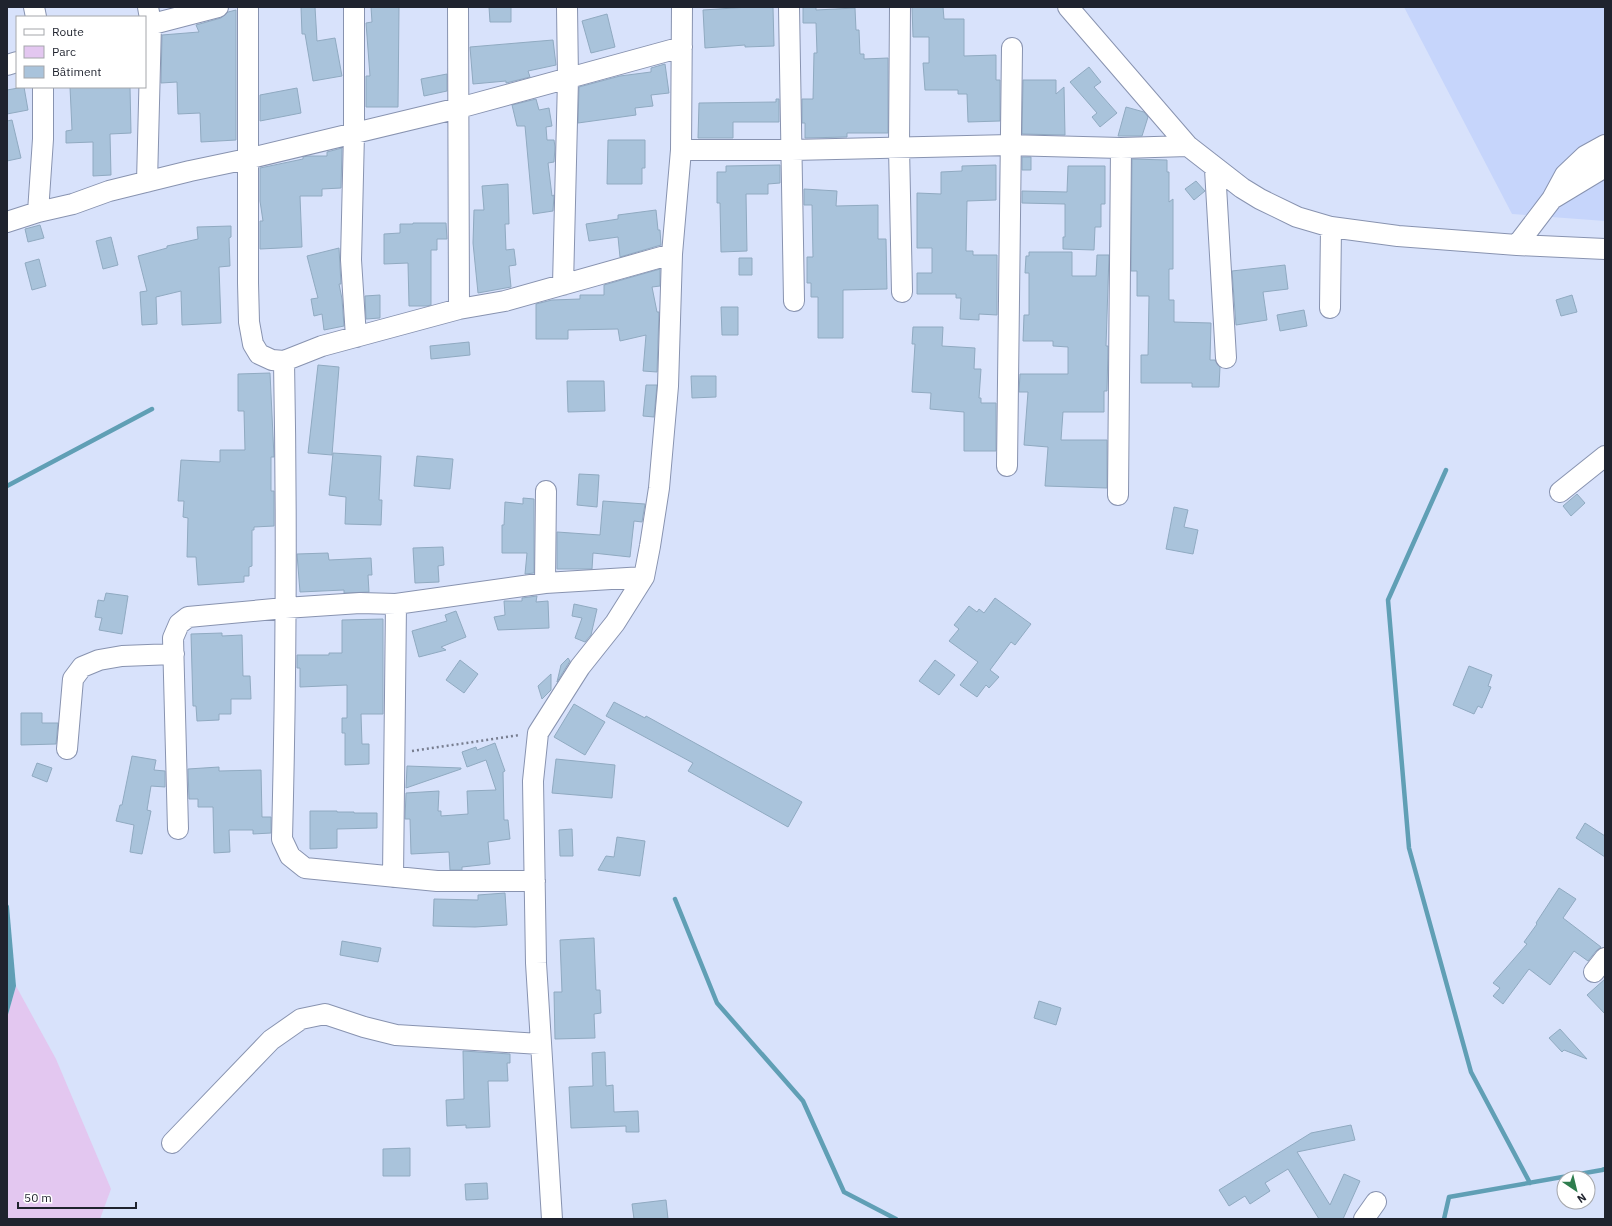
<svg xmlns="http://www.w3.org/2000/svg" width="1612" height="1226" viewBox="0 0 1612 1226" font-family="'IBM Plex Sans',sans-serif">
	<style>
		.built { fill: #c6d5fb }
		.green { fill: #e3c7f0 }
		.water { fill: #609fb5 }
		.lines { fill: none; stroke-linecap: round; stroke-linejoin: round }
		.stream { stroke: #609fb5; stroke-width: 4.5 }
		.building { fill: #a9c3db; stroke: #90aac1 }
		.minor-casing { stroke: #8893b0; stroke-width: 22 }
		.path { stroke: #777d8f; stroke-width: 2.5; stroke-dasharray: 2 3; stroke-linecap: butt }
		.minor { stroke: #fff; stroke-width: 20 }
	</style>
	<rect width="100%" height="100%" fill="#d8e2fb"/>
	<!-- built -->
	<path class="built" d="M1404,7H1605V221L1512,214Z"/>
	<!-- green -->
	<path class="green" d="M16,986L56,1059L111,1189L100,1219H7V1018Z"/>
	<!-- water -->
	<path class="water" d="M7,903L9,906L16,986L7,1018Z"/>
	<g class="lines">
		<!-- stream -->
		<path class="stream" d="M1446,470L1388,600L1409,848L1471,1072L1530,1183
			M7,486L152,409
			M675,899L717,1003L803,1101L844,1192L896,1219
			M1444,1219L1449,1197L1602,1170L1605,1169"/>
	</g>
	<!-- building -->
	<path class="building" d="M301,7H315L317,41L335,38L342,76L313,81L305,34H302Z
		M371,7H399L398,107H366V76H370L366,23L372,22Z
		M489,7H511V22H490Z
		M749,7H773L774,46L745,47V45L705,48L703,10Z
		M803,7H816V10L855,8L856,30H859L860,54H864V59L888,58V133H847V137L805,138V123H802V99H813L814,53H817L816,23H803Z
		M912,7H943L944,19H964V56L996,55V80H1000V121L968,122L967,94H958V90H925L923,63H929V37H913Z
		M236,10V140L201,142L200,113L178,114L177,82L161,83L162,35L199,32L196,25L221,18L228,12Z
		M607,14L615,47L591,53L582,21Z
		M553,40L556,65L528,71L530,77L506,83V81L473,84L470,47Z
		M665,64L669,93L651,95L653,106L635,108L636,115L578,123L579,87L620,76L651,72V68Z
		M1089,67L1101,82L1094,87L1117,113L1100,127L1092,117L1097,113L1070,82Z
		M447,74V91L424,96L421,79Z
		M1023,80H1056V94L1064,87L1065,135L1022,134Z
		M24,87L28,110L7,114V90Z
		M70,87H130L131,133L110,134L111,175L93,176V142L66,143V131L72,130Z
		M297,88L301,113L260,121V95Z
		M536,99L539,110L549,108L552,126L546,127L547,140H554L555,147L554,162L548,163L552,196L554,195L553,211L533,214L525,126H517L512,105Z
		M776,99H779V122H733V138H698L699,103L776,102Z
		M1126,107L1144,112L1148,117L1142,136H1118Z
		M12,120L21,158L7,161V121Z
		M608,140H645V168H642V184H607Z
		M342,148L341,188L322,189V196H300L302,247L260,249V221H263L260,201V168L303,159V157L308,156H327V152Z
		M1022,157H1031V170H1022Z
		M1132,159L1167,160V172H1169V202L1173,199V269H1169V300H1174V322L1211,323L1210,360H1215L1220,367L1219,387H1192V383H1141V355H1148L1149,296H1137V271H1131Z
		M780,165V183L768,184V194H746L747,251L721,252L720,203H717V172H726V166Z
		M996,165V200L967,201L966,251H973V255H997V315L979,314V320L960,319L961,298H956V294H917V273H932V248H917V193L941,194V172L962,171V166Z
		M1068,166H1105V204H1101V227H1095L1094,250L1063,249V237H1065V204L1022,203V191L1067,192Z
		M1196,181L1205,191L1194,200L1185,189Z
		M508,184L509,224H505L506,250L514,249L516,265L509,266L511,287L478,293L473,243L474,210H484L482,186Z
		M804,189L837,191L836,206L878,205V239H886L887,289L843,290V338H818V297H811V283H807V257H813L812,205H804Z
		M656,210L658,230H660L661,245L620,257L618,237L589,241L586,224L618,219V215Z
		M413,223H446L447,239H437V250H431V305L427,306H409L408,263L384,264V234L400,233V224H413Z
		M40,225L44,238L28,242L25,229Z
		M231,226V237L229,238L230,266L219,267L221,323L182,325L181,291L156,297L157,324L142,325L140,292L147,291L138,256L167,248V246L198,239L197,227Z
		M111,237L118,265L103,269L96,241Z
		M339,248L341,284H339L342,299L344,326L324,330L322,314L314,316L311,299L318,298L307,256Z
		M1029,252H1072V276H1096L1097,255H1109L1106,346H1108L1107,391H1104V412H1063L1061,440H1107V488L1045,486L1048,447L1024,445L1028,392H1019L1020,374H1068V347L1053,346V341H1023L1024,315H1029V273H1025L1026,256H1029Z
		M739,258H752V275H739Z
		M39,259L46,286L32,290L25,263Z
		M1285,265L1288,289L1263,292L1267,320L1236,325L1232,271Z
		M660,269V286L652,287L657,312H659L657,372L643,371L646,335L620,341L618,329L568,330V339H536V304L552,300L580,299V295H604V285Z
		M380,295V318L366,319L365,296Z
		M1572,295L1577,312L1561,316L1556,300Z
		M721,307H738V335H722Z
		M1304,310L1307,326L1280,331L1277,315Z
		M913,327H943L942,346L975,348L974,369H981L979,398H981V403H996V451H964V412L930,409L931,393L912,392L915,344H912Z
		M469,342L470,355L431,359L430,346Z
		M318,365L339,367L332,455L308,453Z
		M270,373L274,457H271V491H274V526L254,527V530H252V566L249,567V576H244V582L198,585L196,557H187L188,518L183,517L184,501H178L181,460L220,462V450H245L244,411H238V374Z
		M691,376H716V397L692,398Z
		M567,381H604L605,411L568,412Z
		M646,385H657L654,417L643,416Z
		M333,453L381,456L379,500H382L381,525L345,524L346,497L329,495Z
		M417,456L453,459L450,489L414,486Z
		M579,474L599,475L597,507L577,505Z
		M1577,494L1585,503L1571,516L1563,506Z
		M523,498L534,499V573L525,574L527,553H502V525H504L505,502L523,504Z
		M603,501L645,504L642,522L634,521L630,557L593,553L592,569H557V532L600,535Z
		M1174,507L1188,510L1184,527L1198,530L1193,554L1166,549Z
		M443,547L444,565L438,566L439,582L415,583L413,548Z
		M328,553L329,560L371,558L372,575H368L369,592L344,593V590L300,592L297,554Z
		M106,593L128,596L122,634L99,630L102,618L95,617L98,600L104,601Z
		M537,596L536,602L548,601L549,628L498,630L494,617L505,615L504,601H522V598Z
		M995,598L1031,624L1015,645L1011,642L990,670L999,677L989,688L986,685L977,697L960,685L978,662L949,641L959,629L954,625L969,606L977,612L979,609L984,613Z
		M574,604L597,609L591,635L585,642L575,638L582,618L572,616Z
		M456,611L466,637L441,647L446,650L419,657L412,631L447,621L445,615Z
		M383,619V714H361L362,744H369V764L345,765V733H342V718H347V685L300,687V668H297V655H329V653H342V620Z
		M222,633V636L242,635L243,676H250L251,699H231V714H219V720L197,721L196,706H193L191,634Z
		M568,658L570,661L557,682L561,665Z
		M460,660L478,674L464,693L446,680Z
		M935,660L955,675L939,695L919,681Z
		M1469,666L1492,675L1488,686L1491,687L1482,708L1478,706L1474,714L1453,705Z
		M551,674V690L542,699L538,686Z
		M614,702L645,718L646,716L802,802L788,827L688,771L693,763L606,716Z
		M574,704L605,722L585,755L554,737Z
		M21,713H42V723H58L56,744L21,745Z
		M495,743L505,771L503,772L504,820H508L510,839L488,842L490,864L462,867V870H450L449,852L411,854L410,819H405L406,793L439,791L438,811H441V816L468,814L467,791L496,790L486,760L467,767L462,752L476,747L477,750Z
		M132,756L156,760L154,770L165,771V787L151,786L147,810L151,811L142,854L130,852L134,825L116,821L120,805H122Z
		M556,759L615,765L612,798L552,793Z
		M37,763L52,768L47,782L32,776Z
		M407,766L461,768V769L406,788Z
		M219,767V771L261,770L262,817H271V833L253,834V830H229L230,852L214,853L213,807H198V799H189L188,769Z
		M310,811H337V812H354V813H377V828L337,829V848L310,849Z
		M1585,823L1605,836V857L1576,838Z
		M572,829L573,856H560L559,830Z
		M617,837L645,841L640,876L598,870L606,856L614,857Z
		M1559,888L1576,899L1563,918L1601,947L1596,951L1588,961L1574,951L1550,985L1529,969L1503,1004L1493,996L1500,988L1493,983L1527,944L1524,942L1537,924L1536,923Z
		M505,893L507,925L475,927L433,926L434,899L478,900V895Z
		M594,938L596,990H600L601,1013L594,1014L595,1038L555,1039L554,992H562L560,940Z
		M342,941L381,948L378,962L340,955Z
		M1605,979V1014L1587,995Z
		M1039,1001L1061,1008L1056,1025L1034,1018Z
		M1560,1029L1587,1059L1564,1050L1562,1052L1549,1038Z
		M463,1051L510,1054V1063H507L508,1081H488L490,1127L466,1128V1125L447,1126L446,1100L464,1099Z
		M605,1052L606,1086L613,1085L614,1112L638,1111L639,1132H626V1126L571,1128L569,1087L593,1086L592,1053Z
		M1351,1125L1355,1140L1297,1152L1330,1205L1344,1174L1360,1181L1343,1219H1319L1288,1169L1265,1183L1270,1191L1250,1204L1245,1196L1229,1206L1219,1190L1311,1133Z
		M410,1148V1176H383V1149Z
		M487,1183L488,1199L466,1200L465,1184Z
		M666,1200L668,1219H634L632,1204Z"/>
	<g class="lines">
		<defs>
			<path id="minor" d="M34,7L36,17
				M248,7V283L249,322L253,344L259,354L272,360L284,361L322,346L459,309L505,301L672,254
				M354,7V133L351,260L356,337
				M458,7L459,309
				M789,7L794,301
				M900,7L899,147L902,292
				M1068,7L1188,146L1242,188L1260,199L1297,217L1331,227L1398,236L1517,245L1605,249
				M145,26L218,7
				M7,65L17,62
				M681,150H792L1011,145L1121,148L1188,146
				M1215,169L1226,358
				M147,182L151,24L148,7
				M1552,199L1605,167
				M38,212L43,139V87
				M7,222L38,212L73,204L109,191L190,171L247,159L459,108L682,47
				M1517,245L1552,199L1565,175L1585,156L1605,145
				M563,285L568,79L567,7
				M1330,308L1331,227
				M284,361C287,520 286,680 282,839L290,856L305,868L437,881H535
				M1007,466L1012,48
				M1560,492L1605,456
				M1118,495L1121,148
				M545,583L546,491
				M67,749L73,679L82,667L99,660L122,656L174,654
				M178,829L173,638L179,624L188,617L285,608L360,603L396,604L545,583L644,577
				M393,877L396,604
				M1594,972L1605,958
				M172,1143L271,1040L301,1019L325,1014L364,1027L396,1035L540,1044
				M552,1219L536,963L533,781L538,733L580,667L615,623L644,577L650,546L659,488L668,386L672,254L681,150L682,7
				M1364,1219L1376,1202"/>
		</defs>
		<!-- minor casing -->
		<use href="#minor" class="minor-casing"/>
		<!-- path -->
		<path class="path" d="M412,751L520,735"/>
		<!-- minor -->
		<use href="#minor" class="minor"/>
	</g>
	<!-- border -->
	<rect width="1612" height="1226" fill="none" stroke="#1f232e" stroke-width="16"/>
	<!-- legend -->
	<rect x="16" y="16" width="130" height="72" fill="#ffffff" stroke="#a5a7ab"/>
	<rect x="24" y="29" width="20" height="6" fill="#ffffff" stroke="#a5a7ab"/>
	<text x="52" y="36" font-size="12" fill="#1f232e">Route</text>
	<rect x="24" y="46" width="20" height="12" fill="#e3c7f0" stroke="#a5a7ab"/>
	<text x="52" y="56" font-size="12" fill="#1f232e">Parc</text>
	<rect x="24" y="66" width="20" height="12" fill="#a9c3db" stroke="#a5a7ab"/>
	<text x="52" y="76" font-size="12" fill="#1f232e">Bâtiment</text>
	<!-- north arrow -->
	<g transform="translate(1576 1190) rotate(145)"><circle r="19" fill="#ffffff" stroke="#a5a7ab"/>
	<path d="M0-3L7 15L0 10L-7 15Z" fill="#2e7d4e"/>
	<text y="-6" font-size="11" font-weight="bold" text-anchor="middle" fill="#1f232e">N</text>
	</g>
	<!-- scale -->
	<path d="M18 1202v6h118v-6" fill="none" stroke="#1f232e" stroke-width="2"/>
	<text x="24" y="1202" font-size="12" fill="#1f232e" stroke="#ffffff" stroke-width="3" paint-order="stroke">50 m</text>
</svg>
